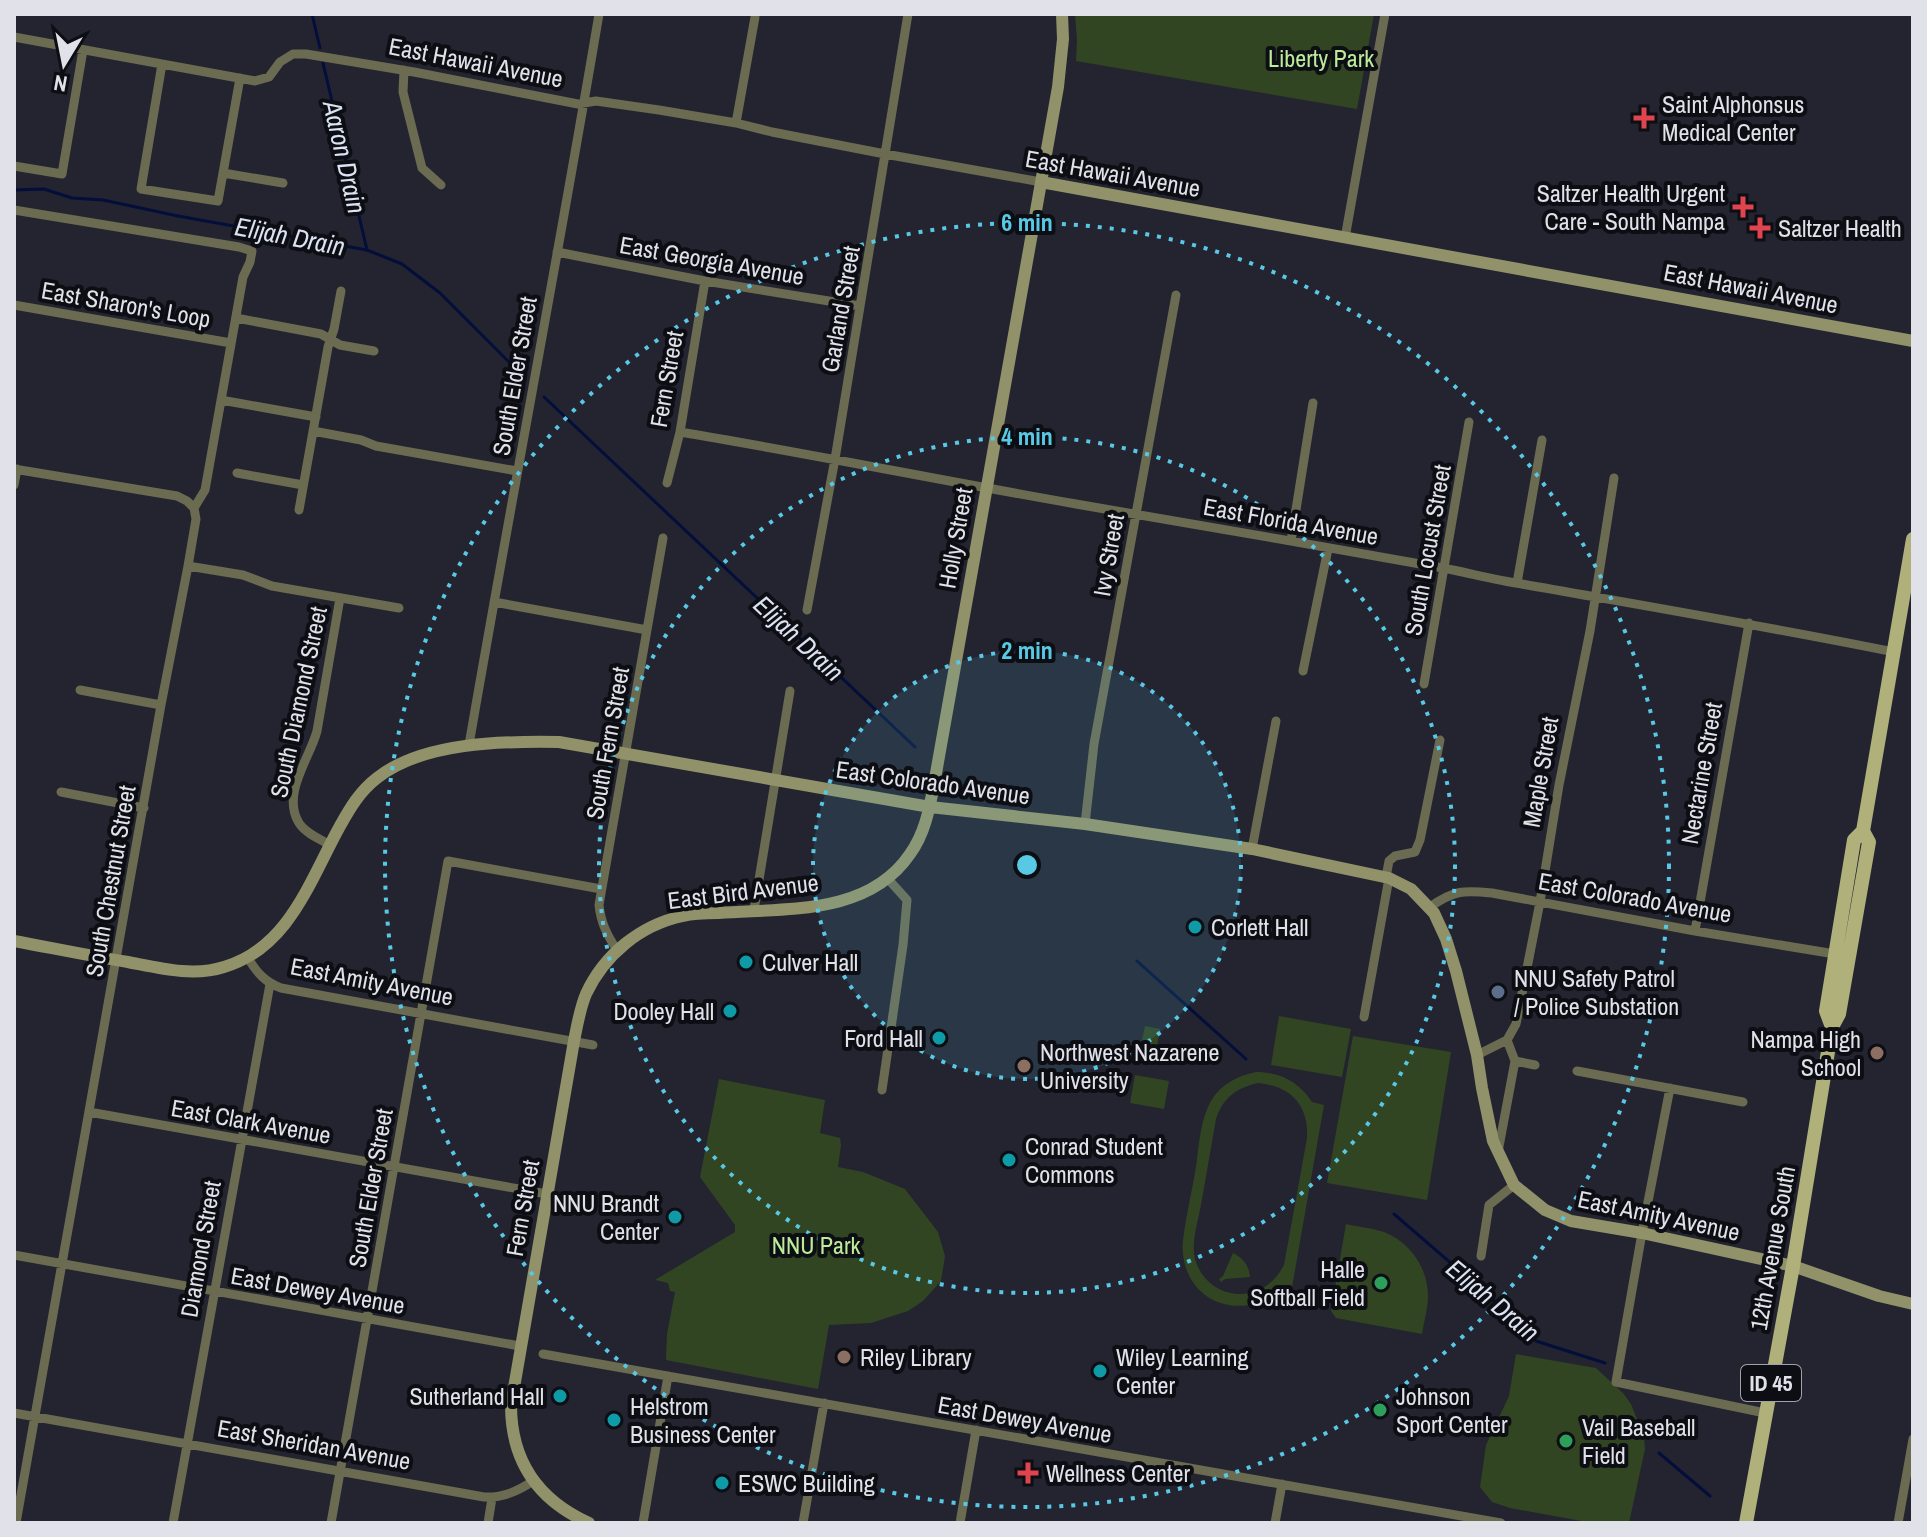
<svg xmlns="http://www.w3.org/2000/svg" width="1927" height="1537" viewBox="0 0 1927 1537" font-family="'Archivo Narrow',sans-serif">
	<style>
		.green { fill: #314522; fill-rule: evenodd }
		.lines { fill: none; stroke-linecap: round; stroke-linejoin: round }
		.stream { stroke: #030f3a; stroke-width: 3 }
		.street { stroke: #6a6b51; stroke-width: 9 }
		.secondary { stroke: #919269; stroke-width: 12 }
		.primary { stroke: #afb07a; stroke-width: 14 }
		.ring { fill: none; stroke: #59c8e5; stroke-width: 4; stroke-dasharray: 4 8 }
		.health-dot { fill: #e0444e; stroke: #0d0e13; stroke-width: 3 }
		.culture-dot { fill: #0f9aa8; stroke: #0d0e13; stroke-width: 3 }
		.service-dot { fill: #5c6f8a; stroke: #0d0e13; stroke-width: 3 }
		.education-dot { fill: #8d6e63; stroke: #0d0e13; stroke-width: 3 }
		.leisure-dot { fill: #2e9e5b; stroke: #0d0e13; stroke-width: 3 }
		.labels { text-anchor: middle; dominant-baseline: central; stroke-width: 8; stroke-linejoin: round; paint-order: stroke }
		.shield { fill: #0d0e13; stroke: #a1a2a9; stroke-width: 2 }
		.shield-label { font-size: 22px; font-weight: bold; fill: #e0e1e9 }
		.park-label { font-size: 24px; fill: #bceb9b; stroke: #0d0e13 }
		.street-label { font-size: 24px; fill: #e0e1e9; stroke: #0d0e13 }
		.poi-label { font-size: 24px; fill: #e0e1e9; stroke: #0d0e13; text-anchor: start }
		.water-label { font-size: 26px; font-style: italic; fill: #dbe3f3; stroke: #0d0e13 }
		.centre { fill: #59c8e5; stroke: #0d0e13; stroke-width: 4 }
		.ring-label { font-size: 24px; text-anchor: middle; font-weight: bold; fill: #59c8e5; stroke: #0d0e13; stroke-width: 8; stroke-linejoin: round; paint-order: stroke }
	</style>
	<rect width="100%" height="100%" fill="#232430"/>
	<!-- green -->
	<path class="green" d="M1075,14H1374L1357,109L1076,61L1077,40Z
		M1279,1016L1351,1029L1342,1077L1271,1065Z
		M1145,1026L1160,1029L1155,1057L1139,1054Z
		M1353,1036L1451,1052L1427,1200L1327,1183Z
		M1256,1072C1280,1072 1299,1082 1312,1102L1324,1105L1291,1293L1280,1291C1247,1317 1198,1309 1185,1265C1183,1257 1182,1249 1183,1240C1186,1216 1192,1191 1196,1167C1199,1146 1200,1120 1211,1101C1221,1084 1237,1076 1256,1072ZM1258,1083C1290,1086 1309,1104 1307,1138L1284,1265C1275,1282 1261,1294 1240,1294C1219,1294 1201,1280 1195,1259C1191,1242 1198,1222 1201,1205C1206,1176 1211,1148 1216,1119C1223,1098 1236,1088 1258,1083Z
		M1135,1075L1169,1081L1164,1109L1130,1103Z
		M719,1079L825,1100L820,1133L840,1138L841,1145L838,1167L863,1172L905,1189L938,1232L945,1256L941,1281L923,1301L908,1311L871,1323L829,1325L818,1389L666,1360L667,1334L675,1292L670,1291L668,1283L655,1280L735,1232V1225L700,1177Z
		M1346,1224C1358,1227 1372,1228 1384,1232C1410,1242 1428,1268 1428,1296C1428,1308 1424,1321 1422,1334L1336,1318L1331,1311Z
		M1233,1253C1243,1258 1249,1265 1250,1277L1225,1279L1221,1282L1219,1279L1223,1276Z
		M1516,1354L1596,1368L1623,1393L1631,1404L1644,1437L1645,1449L1629,1523L1597,1521L1587,1522L1510,1508L1492,1502L1480,1487L1486,1445L1509,1396Z"/>
	<g class="lines">
		<!-- stream -->
		<path class="stream" d="M312,14L320,48
			M323,63L367,250
			M14,190L44,189L72,198L103,200L178,216L367,250L402,264L440,293L523,376
			M544,397L915,747
			M1137,961L1246,1059
			M1394,1214L1489,1296L1536,1341L1605,1363
			M1659,1453L1710,1496"/>
		<!-- street -->
		<path class="street" d="M14,37L255,81L269,77L280,62L293,54H306L414,72L578,104L596,101L659,110L736,123L772,132L885,154L1041,182
			M162,64L141,189L218,201L240,78
			M404,70L403,92L422,168L441,185
			M736,123L755,17
			M14,166L62,174L83,50
			M223,173L283,183
			M14,210L239,247L252,251L250,262L243,277L205,490L194,508L196,519L188,566L161,705L16,1523
			M1345,238L1385,14
			M557,252L705,281L860,306
			M14,305L231,343
			M236,318L321,334L340,345L374,351
			M221,400L316,417
			M313,431L361,440L376,446L517,471
			M680,432C812,454 944,481 1076,504C1198,525 1321,546 1443,568C1469,573 1495,580 1522,584C1646,606 1770,627 1894,652
			M14,469L177,496L187,501L194,508
			M237,473L303,485
			M667,483L680,432L705,281
			M14,485L17,469
			M299,510L328,347L334,329L341,291
			M1291,541L1313,403
			M188,566L243,575L272,586L399,608
			M1517,583L1542,440
			M494,602L647,630
			M807,610L835,459L908,14
			M1303,671L1328,549
			M1424,684L1469,422
			M80,690L161,705
			M469,745C511,501 558,258 599,14
			M61,792L144,808
			M1085,824L1094,744L1176,295
			M330,845C320,839 305,833 299,823C281,794 310,758 317,731L340,598
			M1252,849L1276,721
			M1386,877L1389,861L1395,856L1415,852L1420,840L1440,740
			M1430,907C1454,890 1464,890 1492,893L1695,931L1835,954
			M754,910L790,691
			M1695,931L1749,623
			M617,950C607,935 601,923 599,905L663,538
			M248,958C257,973 265,982 281,988L593,1045
			M1364,1017L1389,878
			M1507,1040L1515,1061L1535,1065
			M1477,1055L1507,1040L1516,1024L1540,902L1559,785L1590,631L1614,478
			M1577,1071L1743,1102
			M1670,1088L1642,1233L1616,1382L1765,1413
			M882,1090L903,945L907,900L888,879
			M89,1112L547,1194
			M1498,1152L1515,1061
			M14,1255L520,1346
			M1481,1256L1489,1205L1514,1185
			M543,1354L1501,1523
			M14,1413L484,1497C503,1498 518,1491 533,1481
			M173,1523L270,984
			M331,1523L448,861L601,889
			M488,1523L492,1498
			M643,1523L668,1376
			M803,1523L824,1403
			M960,1523L976,1430
			M1275,1523L1282,1484
			M1898,1523L1913,1439"/>
		<!-- secondary -->
		<path class="secondary" d="M1041,182L1913,341
			M14,941C52,948 90,956 128,962C159,968 193,977 224,967C289,948 310,880 340,826C350,808 360,791 377,778C422,742 503,741 559,742L930,807L1085,824L1252,849L1389,878L1411,889L1434,913L1446,939L1456,971L1477,1055L1482,1088L1493,1141L1514,1185L1545,1210L1571,1221L1642,1233L1793,1266L1879,1296L1913,1304
			M589,1523C538,1500 511,1462 511,1405L574,1041C577,1026 580,1008 586,994C604,955 640,925 683,916C694,913 707,913 719,913C785,908 868,916 910,854C926,832 930,805 935,779L1058,87L1063,39L1062,14"/>
		<!-- primary -->
		<path class="primary" d="M1832,1027L1826,1011L1854,840L1863,831L1913,539
			M1746,1523L1793,1266L1832,1027L1839,1014L1869,842L1863,831"/>
	</g>
	<!-- distance rings -->
	<circle cx="1027" cy="865" r="214" fill="#59c8e5" fill-opacity=".12"/>
	<g class="ring">
		<circle cx="1027" cy="865" r="214"/>
		<circle cx="1027" cy="865" r="428"/>
		<circle cx="1027" cy="865" r="642"/>
	</g>
	<!-- markers -->
	<g class="health-dot">
		<path d="M1640 106h8v8h8v8h-8v8h-8v-8h-8v-8h8z"/>
		<path d="M1739 195h8v8h8v8h-8v8h-8v-8h-8v-8h8z"/>
		<path d="M1756 216h8v8h8v8h-8v8h-8v-8h-8v-8h8z"/>
		<path d="M1024 1461h8v8h8v8h-8v8h-8v-8h-8v-8h8z"/>
	</g>
	<g class="culture-dot">
		<circle cx="1195" cy="927" r="8"/>
		<circle cx="746" cy="962" r="8"/>
		<circle cx="730" cy="1011" r="8"/>
		<circle cx="939" cy="1038" r="8"/>
		<circle cx="1009" cy="1160" r="8"/>
		<circle cx="675" cy="1217" r="8"/>
		<circle cx="1100" cy="1371" r="8"/>
		<circle cx="560" cy="1396" r="8"/>
		<circle cx="614" cy="1420" r="8"/>
		<circle cx="722" cy="1483" r="8"/>
	</g>
	<circle class="service-dot" cx="1498" cy="992" r="8"/>
	<g class="education-dot">
		<circle cx="1877" cy="1053" r="8"/>
		<circle cx="1024" cy="1066" r="8"/>
		<circle cx="844" cy="1357" r="8"/>
	</g>
	<g class="leisure-dot">
		<circle cx="1381" cy="1283" r="8"/>
		<circle cx="1380" cy="1410" r="8"/>
		<circle cx="1566" cy="1441" r="8"/>
	</g>
	<g class="labels">
		<!-- shield labels -->
		<rect class="shield" x="1741" y="1365" width="60" height="36" rx="6"/>
		<g class="shield-label">
			<text x="1771" y="1383">ID 45</text>
		</g>
		<!-- park labels -->
		<g class="park-label">
			<text x="1321" y="58">Liberty Park</text>
			<text x="816" y="1245">NNU Park</text>
		</g>
		<!-- street labels -->
		<g class="street-label">
			<text transform="translate(476 62) rotate(11)">East Hawaii Avenue</text>
			<text transform="translate(1113 173) rotate(10)">East Hawaii Avenue</text>
			<text transform="translate(712 260) rotate(10)">East Georgia Avenue</text>
			<text transform="translate(1751 288) rotate(11)">East Hawaii Avenue</text>
			<text transform="translate(126 304) rotate(10)">East Sharon's Loop</text>
			<text transform="translate(840 309) rotate(-80)">Garland Street</text>
			<text transform="translate(514 376) rotate(-80)">South Elder Street</text>
			<text transform="translate(666 379) rotate(-80)">Fern Street</text>
			<text transform="translate(1291 521) rotate(10)">East Florida Avenue</text>
			<text transform="translate(955 538) rotate(-80)">Holly Street</text>
			<text transform="translate(1427 550) rotate(-80)">South Locust Street</text>
			<text transform="translate(1108 555) rotate(-80)">Ivy Street</text>
			<text transform="translate(298 702) rotate(-78)">South Diamond Street</text>
			<text transform="translate(607 743) rotate(-80)">South Fern Street</text>
			<text transform="translate(1540 772) rotate(-80)">Maple Street</text>
			<text transform="translate(1701 773) rotate(-80)">Nectarine Street</text>
			<text transform="translate(933 782) rotate(8)">East Colorado Avenue</text>
			<text transform="translate(110 881) rotate(-80)">South Chestnut Street</text>
			<text transform="translate(743 891) rotate(-7)">East Bird Avenue</text>
			<text transform="translate(1635 897) rotate(10)">East Colorado Avenue</text>
			<text transform="translate(372 981) rotate(11)">East Amity Avenue</text>
			<text transform="translate(251 1121) rotate(10)">East Clark Avenue</text>
			<text transform="translate(370 1188) rotate(-80)">South Elder Street</text>
			<text transform="translate(522 1208) rotate(-80)">Fern Street</text>
			<text transform="translate(1659 1215) rotate(12)">East Amity Avenue</text>
			<text transform="translate(1772 1248) rotate(-80)">12th Avenue South</text>
			<text transform="translate(200 1249) rotate(-80)">Diamond Street</text>
			<text transform="translate(318 1290) rotate(10)">East Dewey Avenue</text>
			<text transform="translate(1025 1419) rotate(10)">East Dewey Avenue</text>
			<text transform="translate(314 1444) rotate(10)">East Sheridan Avenue</text>
		</g>
		<!-- poi labels -->
		<g class="poi-label">
			<text x="1662" y="104">Saint Alphonsus<tspan x="1662" dy="28">Medical Center</tspan></text>
			<text x="1725" y="193" text-anchor="end">Saltzer Health Urgent<tspan x="1725" dy="28">Care - South Nampa</tspan></text>
			<text x="1778" y="228">Saltzer Health</text>
			<text x="1211" y="927">Corlett Hall</text>
			<text x="762" y="962">Culver Hall</text>
			<text x="1514" y="978">NNU Safety Patrol<tspan x="1514" dy="28">/ Police Substation</tspan></text>
			<text x="714" y="1011" text-anchor="end">Dooley Hall</text>
			<text x="923" y="1038" text-anchor="end">Ford Hall</text>
			<text x="1861" y="1039" text-anchor="end">Nampa High<tspan x="1861" dy="28">School</tspan></text>
			<text x="1040" y="1052">Northwest Nazarene<tspan x="1040" dy="28">University</tspan></text>
			<text x="1025" y="1146">Conrad Student<tspan x="1025" dy="28">Commons</tspan></text>
			<text x="659" y="1203" text-anchor="end">NNU Brandt<tspan x="659" dy="28">Center</tspan></text>
			<text x="1365" y="1269" text-anchor="end">Halle<tspan x="1365" dy="28">Softball Field</tspan></text>
			<text x="860" y="1357">Riley Library</text>
			<text x="1116" y="1357">Wiley Learning<tspan x="1116" dy="28">Center</tspan></text>
			<text x="544" y="1396" text-anchor="end">Sutherland Hall</text>
			<text x="1396" y="1396">Johnson<tspan x="1396" dy="28">Sport Center</tspan></text>
			<text x="630" y="1406">Helstrom<tspan x="630" dy="28">Business Center</tspan></text>
			<text x="1582" y="1427">Vail Baseball<tspan x="1582" dy="28">Field</tspan></text>
			<text x="1046" y="1473">Wellness Center</text>
			<text x="738" y="1483">ESWC Building</text>
		</g>
		<!-- water labels -->
		<g class="water-label">
			<text transform="translate(345 157) rotate(77)">Aaron Drain</text>
			<text transform="translate(290 236) rotate(11)">Elijah Drain</text>
			<text transform="translate(799 638) rotate(43)">Elijah Drain</text>
			<text transform="translate(1493 1300) rotate(40)">Elijah Drain</text>
		</g>
	</g>
	<circle cx="1027" cy="865" r="12" class="centre"/>
	<g class="ring-label">
		<text x="1027" y="231">6 min</text>
		<text x="1027" y="445">4 min</text>
		<text x="1027" y="659">2 min</text>
	</g>
	<!-- border -->
	<rect width="1927" height="1537" fill="none" stroke="#e0e1e9" stroke-width="32"/>
	<!-- north arrow -->
	<g transform="translate(64 64) rotate(190)" stroke="#0d0e13" stroke-width="6" paint-order="stroke">
	<path d="M0-6L14 30L0 20L-14 30Z" fill="#e0e1e9"/>
	<text y="-12" font-size="22" font-weight="bold" text-anchor="middle" fill="#e0e1e9">N</text>
	</g>
</svg>
